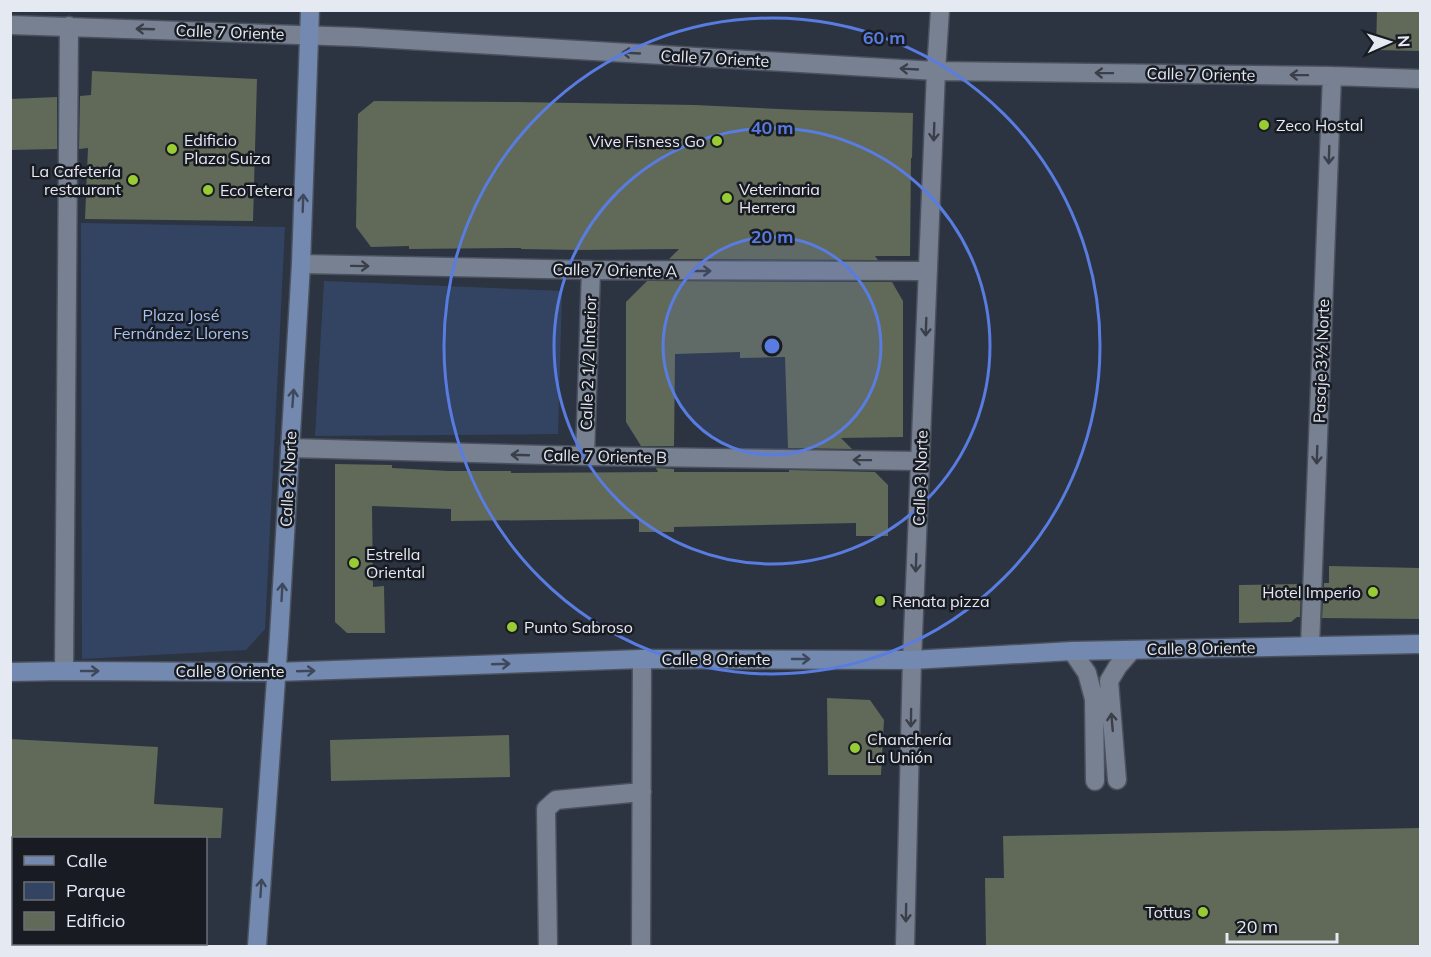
<svg xmlns="http://www.w3.org/2000/svg" width="1431" height="957" viewBox="0 0 1431 957" font-family="Mulish,sans-serif">
	<style>
		.green { fill: #334463 }
		.building { fill: #616958 }
		.lines { fill: none; stroke-linecap: round; stroke-linejoin: round }
		.lane-casing { stroke: #4a515d; stroke-width: 21 }
		.street-casing { stroke: #4a515d; stroke-width: 21 }
		.secondary-casing { stroke: #4a515d; stroke-width: 21 }
		.lane { stroke: #788192; stroke-width: 18 }
		.street { stroke: #788192; stroke-width: 18 }
		.secondary { stroke: #7489b0; stroke-width: 18 }
		.oneway { stroke: #3a3f49 }
		.oneway2 { stroke: #3d485b }
		.ring { fill: none; stroke: #597ce0; stroke-width: 3 }
		.poi-dot { fill: #99cb35; stroke: #181c22; stroke-width: 2 }
		.labels { text-anchor: middle; dominant-baseline: central; stroke-width: 5; stroke-linejoin: round; paint-order: stroke }
		.street-label { font-size: 16px; fill: #e4e9f2; stroke: #181c22 }
		.poi-label { font-size: 16px; fill: #e4e9f2; stroke: #181c22; text-anchor: start }
		.park-label { font-size: 16px; fill: #a7c2f1; stroke: #181c22 }
		.centre { fill: #597ce0; stroke: #181c22; stroke-width: 3 }
		.ring-label { font-size: 18px; text-anchor: middle; font-weight: bold; fill: #597ce0; stroke: #181c22; stroke-width: 5; stroke-linejoin: round; paint-order: stroke }
	</style>
	<rect width="100%" height="100%" fill="#2c3442"/>
	<!-- green -->
	<path class="green" d="M81,223L285,227L265,629L246,650L82,659Z
		M324,281L562,291L558,434L315,436Z"/>
	<!-- building -->
	<path class="building" d="M1377,10H1420V51L1376,50Z
		M92,71L257,79L253,221L85,219L88,148L79,149L80,96L91,95Z
		M57,97V149L10,150V99Z
		M374,101L516,102L695,105L801,110L913,113L912,158H911L910,256H875L878,260L669,259L679,249L579,250L521,249V248L409,249V246L371,247L356,227L358,114Z
		M647,281L892,282L903,301V437L841,438L852,449L788,448L785,357L740,358V352L675,354L674,446H641L626,422V302Z
		M335,464L392,465V468L449,471H511V473L658,472L656,468L674,469V472H789V470L875,472L888,485V536H856V523L674,527V532H639V519L451,521V509L372,506L373,587L384,586L385,633H347L335,622Z
		M1329,566L1420,568V619L1322,618L1324,583H1329Z
		M1301,584L1300,617H1297L1291,622L1239,623V585Z
		M827,698L870,700L884,720L881,775H828Z
		M509,735L510,777L331,781L330,740Z
		M10,739L158,747L154,804L223,808L221,838H10Z
		M1420,828V946H986L985,878H1004L1003,836Z"/>
	<g class="lines">
		<defs>
			<path id="lane" d="M1072,651L1087,673L1094,699L1095,781
				M1117,780L1109,681L1118,666L1132,650
				M548,946L546,809L556,800L642,792
				M641,946L642,659"/>
			<path id="street" d="M10,25L357,37L936,71L1332,76L1420,79
				M301,264L591,270L928,271
				M290,448L585,456L920,461
				M585,456L591,270
				M1310,646L1332,76
				M64,671L69,26
				M905,946L912,660L936,71L940,10"/>
			<path id="secondary" d="M10,672L64,671L277,672L642,659L912,660L1072,651L1420,644
				M257,946L279,637L301,264L310,10"/>
		</defs>
		<!-- lane casing -->
		<use href="#lane" class="lane-casing"/>
		<!-- street casing -->
		<use href="#street" class="street-casing"/>
		<!-- secondary casing -->
		<use href="#secondary" class="secondary-casing"/>
		<!-- lane -->
		<use href="#lane" class="lane"/>
		<!-- street -->
		<use href="#street" class="street"/>
		<!-- secondary -->
		<use href="#secondary" class="secondary"/>
	</g>
	<!-- one-way arrows -->
	<defs><path id="oneway-shaft" d="M-6 0H5M1.5-3L5.5 0L1.5 3" fill="none" stroke-width="1.6" stroke-linecap="round" stroke-linejoin="round" transform="scale(1.5)"/></defs>
	<g class="oneway">
		<use href="#oneway-shaft" transform="translate(145 29) rotate(-178)"/>
		<use href="#oneway-shaft" transform="translate(631 53) rotate(-177)"/>
		<use href="#oneway-shaft" transform="translate(909 69) rotate(-177)"/>
		<use href="#oneway-shaft" transform="translate(1104 73) rotate(-179)"/>
		<use href="#oneway-shaft" transform="translate(1299 75) rotate(-179)"/>
		<use href="#oneway-shaft" transform="translate(934 132) rotate(92)"/>
		<use href="#oneway-shaft" transform="translate(1329 155) rotate(92)"/>
		<use href="#oneway-shaft" transform="translate(360 266) rotate(1)"/>
		<use href="#oneway-shaft" transform="translate(702 271)"/>
		<use href="#oneway-shaft" transform="translate(926 327) rotate(92)"/>
		<use href="#oneway-shaft" transform="translate(520 455) rotate(-178)"/>
		<use href="#oneway-shaft" transform="translate(1317 455) rotate(92)"/>
		<use href="#oneway-shaft" transform="translate(862 460) rotate(-179)"/>
		<use href="#oneway-shaft" transform="translate(916 563) rotate(92)"/>
		<use href="#oneway-shaft" transform="translate(911 718) rotate(91)"/>
		<use href="#oneway-shaft" transform="translate(1112 722) rotate(-95)"/>
		<use href="#oneway-shaft" transform="translate(906 913) rotate(91)"/>
	</g>
	<g class="oneway2">
		<use href="#oneway-shaft" transform="translate(303 203) rotate(-88)"/>
		<use href="#oneway-shaft" transform="translate(293 398) rotate(-86)"/>
		<use href="#oneway-shaft" transform="translate(282 592) rotate(-87)"/>
		<use href="#oneway-shaft" transform="translate(801 659)"/>
		<use href="#oneway-shaft" transform="translate(501 664) rotate(-2)"/>
		<use href="#oneway-shaft" transform="translate(90 671)"/>
		<use href="#oneway-shaft" transform="translate(306 671) rotate(-2)"/>
		<use href="#oneway-shaft" transform="translate(261 888) rotate(-86)"/>
	</g>
	<!-- distance rings -->
	<circle cx="772" cy="346" r="109" fill="#597ce0" fill-opacity=".12"/>
	<g class="ring">
		<circle cx="772" cy="346" r="109"/>
		<circle cx="772" cy="346" r="218"/>
		<circle cx="772" cy="346" r="328"/>
	</g>
	<!-- markers -->
	<g class="poi-dot">
		<circle cx="1264" cy="125" r="6"/>
		<circle cx="717" cy="141" r="6"/>
		<circle cx="172" cy="149" r="6"/>
		<circle cx="133" cy="180" r="6"/>
		<circle cx="208" cy="190" r="6"/>
		<circle cx="727" cy="198" r="6"/>
		<circle cx="354" cy="563" r="6"/>
		<circle cx="1373" cy="592" r="6"/>
		<circle cx="880" cy="601" r="6"/>
		<circle cx="512" cy="627" r="6"/>
		<circle cx="855" cy="748" r="6"/>
		<circle cx="1203" cy="912" r="6"/>
	</g>
	<g class="labels">
		<!-- street labels -->
		<g class="street-label">
			<text transform="translate(230 32) rotate(2)">Calle 7 Oriente</text>
			<text transform="translate(715 58) rotate(3)">Calle 7 Oriente</text>
			<text transform="translate(1201 74) rotate(1)">Calle 7 Oriente</text>
			<text transform="translate(615 270) rotate(1)">Calle 7 Oriente A</text>
			<text transform="translate(1321 361) rotate(-88)">Pasaje 3½ Norte</text>
			<text transform="translate(588 363) rotate(-88)">Calle 2 1/2 Interior</text>
			<text transform="translate(605 456) rotate(1)">Calle 7 Oriente B</text>
			<text transform="translate(920 478) rotate(-88)">Calle 3 Norte</text>
			<text transform="translate(288 479) rotate(-87)">Calle 2 Norte</text>
			<text transform="translate(1201 648) rotate(-1)">Calle 8 Oriente</text>
			<text x="716" y="659">Calle 8 Oriente</text>
			<text x="230" y="671">Calle 8 Oriente</text>
		</g>
		<!-- poi labels -->
		<g class="poi-label">
			<text x="1276" y="125">Zeco Hostal</text>
			<text x="184" y="140">Edificio<tspan x="184" dy="18">Plaza Suiza</tspan></text>
			<text x="705" y="141" text-anchor="end">Vive Fisness Go</text>
			<text x="121" y="171" text-anchor="end">La Cafetería<tspan x="121" dy="18">restaurant</tspan></text>
			<text x="739" y="189">Veterinaria<tspan x="739" dy="18">Herrera</tspan></text>
			<text x="220" y="190">EcoTetera</text>
			<text x="366" y="554">Estrella<tspan x="366" dy="18">Oriental</tspan></text>
			<text x="1361" y="592" text-anchor="end">Hotel Imperio</text>
			<text x="892" y="601">Renata pizza</text>
			<text x="524" y="627">Punto Sabroso</text>
			<text x="867" y="739">Chanchería<tspan x="867" dy="18">La Unión</tspan></text>
			<text x="1191" y="912" text-anchor="end">Tottus</text>
		</g>
		<!-- park labels -->
		<g class="park-label">
			<text x="181" y="315">Plaza José<tspan x="181" dy="18">Fernández Llorens</tspan></text>
		</g>
	</g>
	<circle cx="772" cy="346" r="9" class="centre"/>
	<g class="ring-label">
		<text x="884" y="44">60 m</text>
		<text x="772" y="134">40 m</text>
		<text x="772" y="243">20 m</text>
	</g>
	<!-- border -->
	<rect width="1431" height="957" fill="none" stroke="#e4e9f2" stroke-width="24"/>
	<!-- legend -->
	<rect x="12" y="837" width="195" height="108" fill="#181c22" stroke="#6a6e75" stroke-width="1.5"/>
	<rect x="24" y="856" width="30" height="9" fill="#7489b0" stroke="#6a6e75" stroke-width="1.5"/>
	<text x="66" y="867" font-size="18" fill="#e4e9f2">Calle</text>
	<rect x="24" y="882" width="30" height="18" fill="#334463" stroke="#6a6e75" stroke-width="1.5"/>
	<text x="66" y="897" font-size="18" fill="#e4e9f2">Parque</text>
	<rect x="24" y="912" width="30" height="18" fill="#616958" stroke="#6a6e75" stroke-width="1.5"/>
	<text x="66" y="927" font-size="18" fill="#e4e9f2">Edificio</text>
	<!-- north arrow -->
	<g transform="translate(1389 42) rotate(87)" stroke="#181c22" stroke-width="4.5" paint-order="stroke">
	<path d="M0-4.5L10 22L0 15L-10 22Z" fill="#e4e9f2"/>
	<text y="-9" font-size="16" font-weight="bold" text-anchor="middle" fill="#e4e9f2">N</text>
	</g>
	<!-- scale -->
	<path d="M1227 933v9h110v-9" fill="none" stroke="#e4e9f2" stroke-width="3"/>
	<text x="1236" y="933" font-size="18" fill="#e4e9f2" stroke="#181c22" stroke-width="4.5" paint-order="stroke">20 m</text>
</svg>
